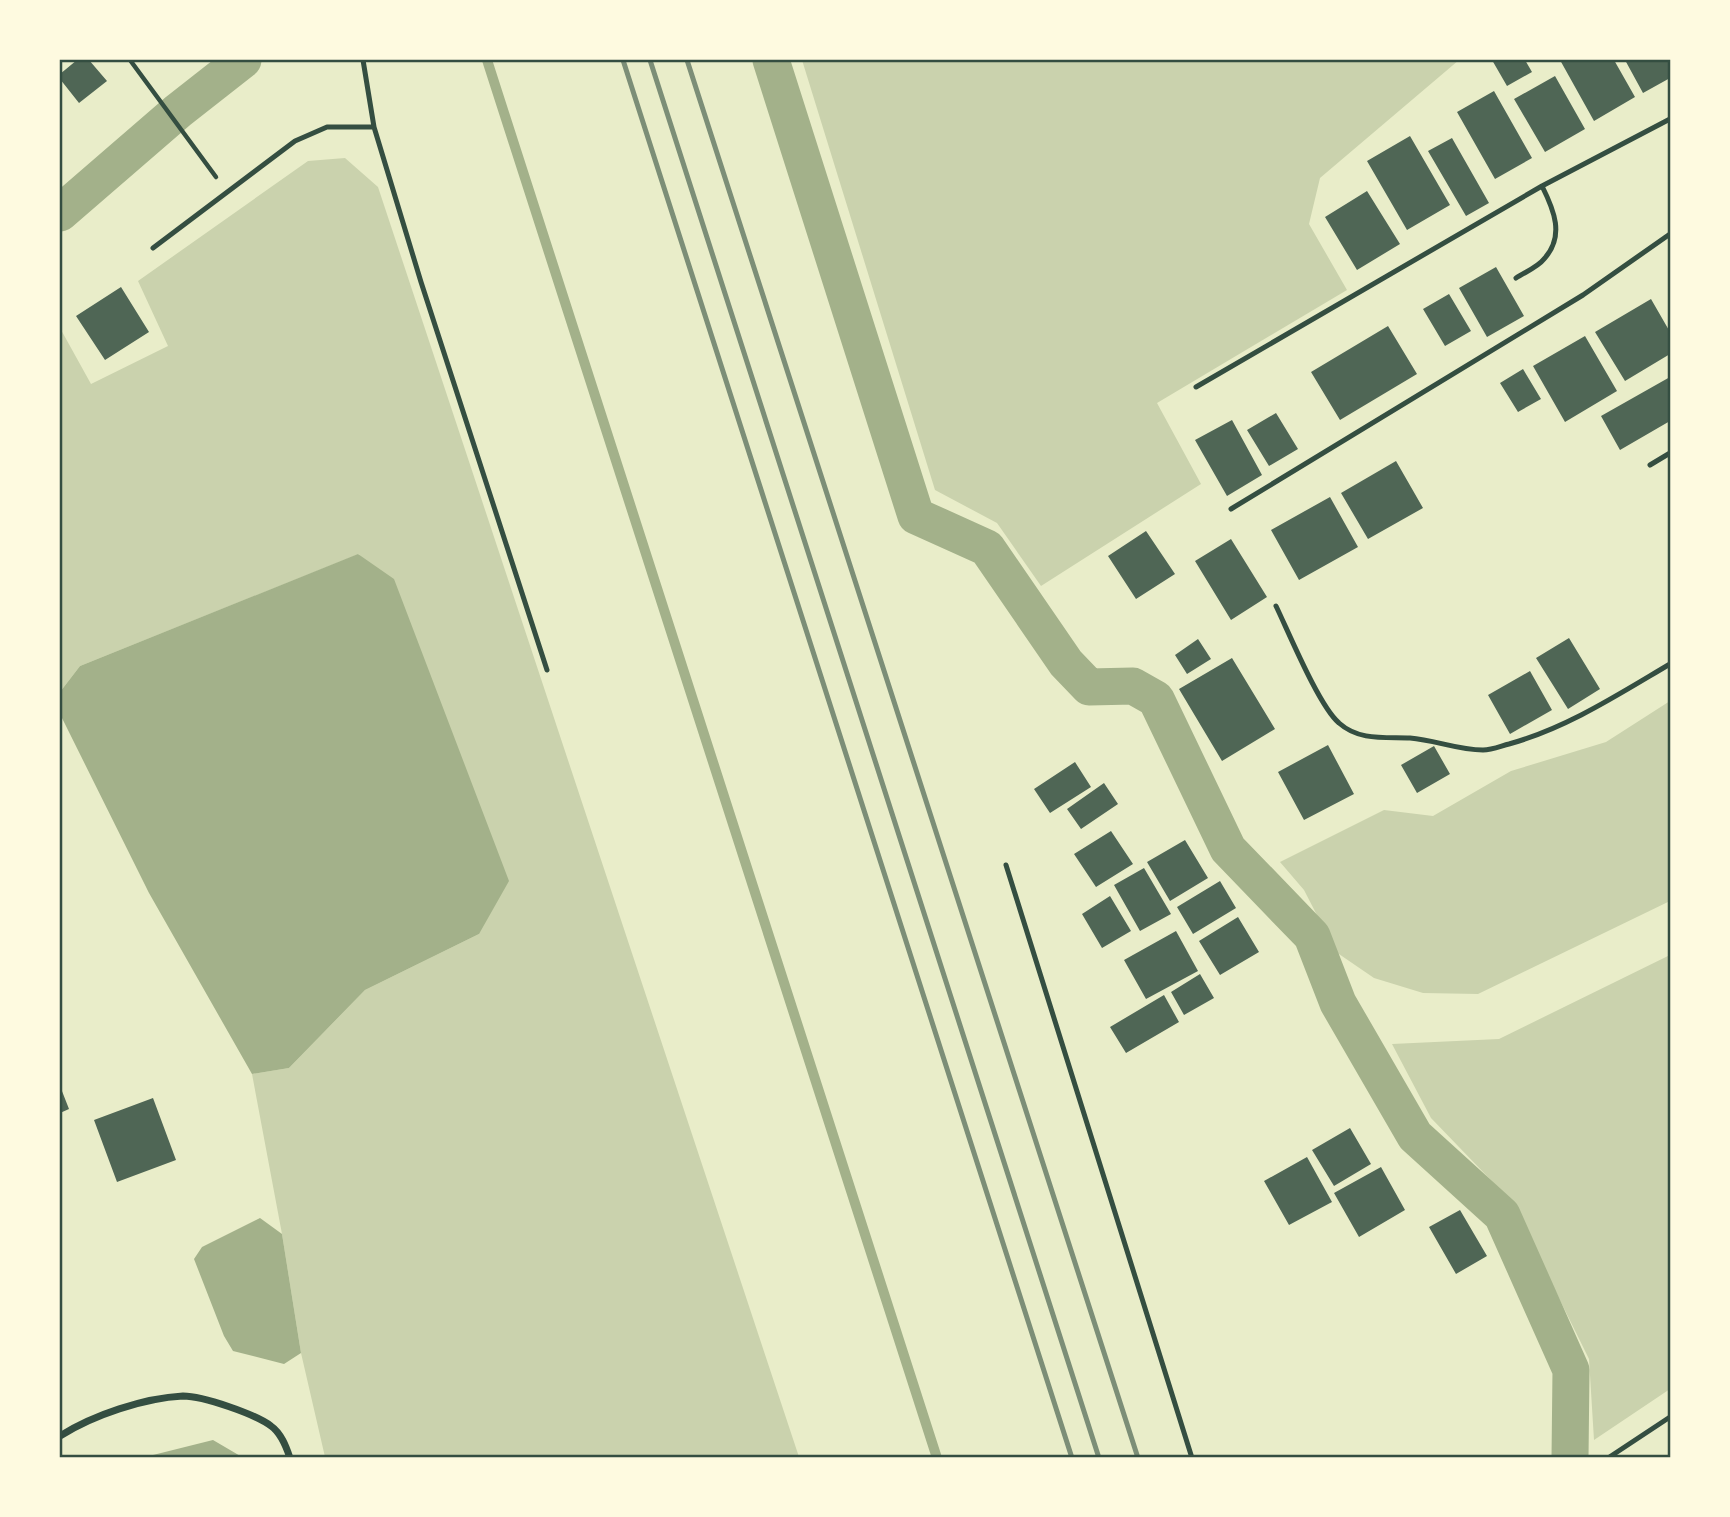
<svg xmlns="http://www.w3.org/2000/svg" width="1730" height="1517" viewBox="0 0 1730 1517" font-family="Poppins,sans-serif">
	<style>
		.green { fill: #cad2ad }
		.water { fill: #a3b18a }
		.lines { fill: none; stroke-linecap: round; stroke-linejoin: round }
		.stream { stroke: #a3b18a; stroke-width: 10 }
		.canal { stroke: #a3b18a; stroke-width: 37 }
		.building { fill: #4f6655 }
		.path { stroke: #344e41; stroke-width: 4.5 }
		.service { stroke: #344e41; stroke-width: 5 }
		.minor { stroke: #344e41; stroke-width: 7 }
		.rail { stroke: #7c8e77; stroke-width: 5 }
		.neatline { fill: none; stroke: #344e41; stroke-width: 2.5 }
	</style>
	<rect width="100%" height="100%" fill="#e9edc9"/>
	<!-- green -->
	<path class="green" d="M802,60H1459L1320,178L1309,224L1347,290L1157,403L1201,484L1041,586L997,523L935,490Z
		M345,158L378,187L799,1457H325L301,1353L282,1234L252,1074L289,1068L365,990L479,934L359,554L80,666L60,692V328L91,384L168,346L138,281L308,161Z
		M1670,701V901L1478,994L1423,993L1374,978L1336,952L1304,890L1280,862L1384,810L1433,816L1511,771L1606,742Z
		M1670,955V1389L1594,1440L1589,1359L1511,1201L1431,1118L1392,1044L1499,1039Z"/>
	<!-- water -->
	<path class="water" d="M358,554L394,579L509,881L479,934L365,990L289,1068L252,1074L149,893L60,714V692L80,666Z
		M260,1218L282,1234L301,1353L284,1364L233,1351L224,1336L194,1259L202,1247Z
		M213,1440L242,1457H145Z"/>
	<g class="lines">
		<!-- stream -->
		<path class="stream" d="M487,60L937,1458"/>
		<!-- canal -->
		<path class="canal" d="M771,60L916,516L987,548L1066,663L1089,687L1133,686L1156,699L1228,849L1312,936L1338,1003L1415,1136L1502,1215L1571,1370L1570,1458
			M60,213L178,111L243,60"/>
	</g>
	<!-- building -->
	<path class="building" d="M77,60H89L107,81L79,103L60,79V74Z
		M1492,60H1525L1532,72L1507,86Z
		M1560,60H1614L1635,97L1594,121Z
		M1625,60H1670V78L1643,93Z
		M1555,76L1585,129L1545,152L1514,99Z
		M1494,91L1532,158L1495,179L1457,112Z
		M1410,136L1450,205L1407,230L1367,161Z
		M1452,138L1489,203L1466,216L1428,151Z
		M1367,191L1400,244L1357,270L1325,217Z
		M1496,267L1524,316L1487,337L1459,288Z
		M121,287L149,332L105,360L76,316Z
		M1449,294L1471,331L1445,346L1423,309Z
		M1651,299L1670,332V354L1625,381L1595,332Z
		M1388,326L1417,374L1340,420L1311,372Z
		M1585,336L1617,391L1565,422L1533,366Z
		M1523,369L1541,399L1518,412L1500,383Z
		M1670,377V421L1620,450L1601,416Z
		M1276,413L1298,449L1269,466L1247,430Z
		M1232,420L1262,475L1227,496L1195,440Z
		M1396,461L1423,508L1368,539L1341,493Z
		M1330,497L1358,547L1299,580L1271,530Z
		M1146,531L1175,574L1136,599L1108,556Z
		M1231,539L1267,597L1231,620L1195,561Z
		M1569,638L1600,689L1568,709L1536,658Z
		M1198,639L1211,659L1187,674L1175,655Z
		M1232,658L1275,729L1222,761L1179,689Z
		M1530,671L1552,710L1510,734L1488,695Z
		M1328,745L1354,794L1304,820L1278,772Z
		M1434,746L1450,774L1417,793L1401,765Z
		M1075,762L1091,787L1050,813L1034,789Z
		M1104,783L1118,804L1081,829L1067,809Z
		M1111,831L1133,864L1096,887L1074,854Z
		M1185,840L1208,878L1170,901L1147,862Z
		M1144,868L1171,914L1140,931L1114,885Z
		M1220,881L1236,908L1193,934L1177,907Z
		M1110,896L1131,931L1102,948L1082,914Z
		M1238,917L1259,952L1220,975L1199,941Z
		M1176,931L1198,971L1146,999L1124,960Z
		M1200,974L1214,998L1184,1015L1171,992Z
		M1164,995L1179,1022L1126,1053L1110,1027Z
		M60,1086L69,1109L60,1113Z
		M153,1098L176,1160L117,1182L94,1120Z
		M1350,1128L1371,1164L1334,1186L1312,1150Z
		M1307,1157L1332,1202L1289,1225L1264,1181Z
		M1381,1167L1405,1210L1359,1237L1334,1193Z
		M1460,1210L1487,1256L1456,1274L1429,1227Z"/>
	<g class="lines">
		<!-- path -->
		<path class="path" d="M130,60L216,177"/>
		<!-- service -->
		<path class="service" d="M363,60L374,127
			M153,248L295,141L327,127H374L421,282L547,670
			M1516,278C1525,272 1538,267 1544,259C1565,236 1554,210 1542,186
			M1196,387L1542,186L1670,119
			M1650,465L1670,453
			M1231,509L1583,295L1670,234
			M1276,606C1289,633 1319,706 1339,723C1359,741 1385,737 1410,738C1435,740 1458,750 1483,750C1492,750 1501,746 1509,744C1567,728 1619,694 1670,664
			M1006,865L1192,1458
			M1608,1458L1670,1417"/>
		<!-- minor -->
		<path class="minor" d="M60,1436C93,1415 144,1398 183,1396C203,1396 255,1414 271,1426C281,1433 286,1446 290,1458"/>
		<!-- rail -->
		<path class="rail" d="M623,60L1072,1458
			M650,60L1099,1458
			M687,60L1138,1458"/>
	</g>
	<!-- border -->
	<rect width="1730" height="1517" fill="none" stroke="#fefae0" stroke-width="122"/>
	<rect x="61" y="61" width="1608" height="1395" class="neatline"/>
</svg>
